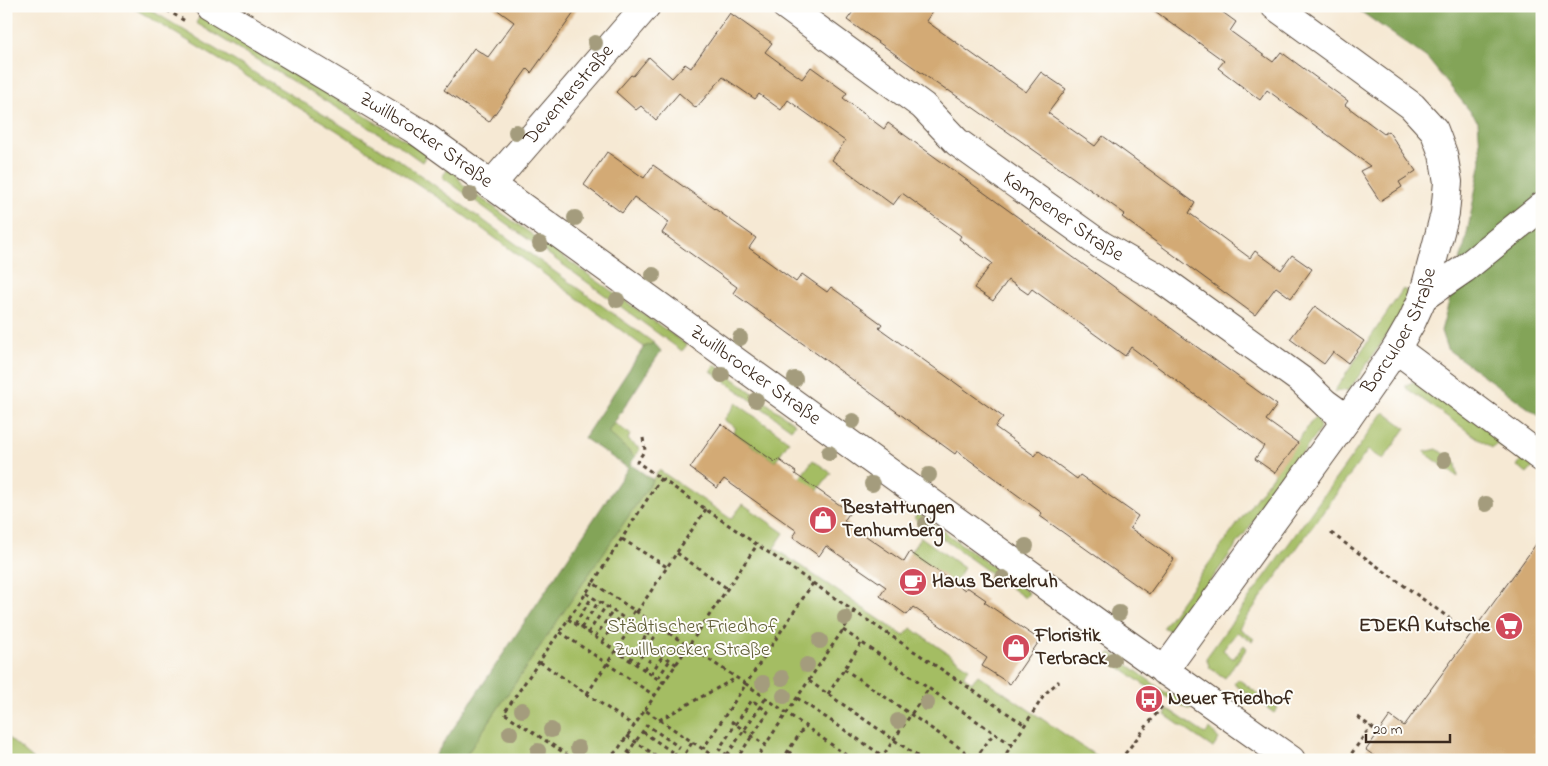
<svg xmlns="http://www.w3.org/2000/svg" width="1548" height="766" viewBox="0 0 1548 766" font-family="'Indie Flower',sans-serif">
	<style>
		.green { fill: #a4bd63; stroke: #707440 }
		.forest { fill: #83a459; stroke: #5f673c }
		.building { fill: #d3aa74 }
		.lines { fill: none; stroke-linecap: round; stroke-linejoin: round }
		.minor-casing { stroke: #574739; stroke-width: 30 }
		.path { stroke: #574739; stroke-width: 3; stroke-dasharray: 4 4; stroke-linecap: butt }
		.minor { stroke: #fff; stroke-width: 28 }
		.tree { fill: #a49c7d }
		.labels { text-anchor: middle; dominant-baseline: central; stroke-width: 4; stroke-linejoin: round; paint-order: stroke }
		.street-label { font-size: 20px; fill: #3b2a1e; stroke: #fdfcf7 }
		.poi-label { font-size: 20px; font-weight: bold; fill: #3b2a1e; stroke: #fdfcf7; text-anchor: start }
		.park-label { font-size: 20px; fill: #605d36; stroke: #fdfcf7 }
	</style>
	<rect width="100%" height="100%" fill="#fdfcf7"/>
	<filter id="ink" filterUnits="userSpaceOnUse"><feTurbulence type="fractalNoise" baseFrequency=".02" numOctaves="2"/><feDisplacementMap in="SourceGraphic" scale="10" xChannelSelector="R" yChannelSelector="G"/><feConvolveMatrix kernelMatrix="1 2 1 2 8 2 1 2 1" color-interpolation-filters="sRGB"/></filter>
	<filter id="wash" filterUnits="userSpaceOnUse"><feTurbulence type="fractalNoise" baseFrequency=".0096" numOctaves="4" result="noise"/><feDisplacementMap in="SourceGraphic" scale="20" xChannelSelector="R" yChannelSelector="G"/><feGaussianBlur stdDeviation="1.12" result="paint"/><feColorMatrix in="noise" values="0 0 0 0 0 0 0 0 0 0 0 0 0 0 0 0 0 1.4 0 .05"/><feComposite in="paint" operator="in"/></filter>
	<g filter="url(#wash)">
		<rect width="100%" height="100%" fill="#f6e9d4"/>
		<!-- green -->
		<path class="green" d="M130,6H144L402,162L654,343L644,347L451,206L336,130Z
			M200,16L408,142L429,151L422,162L398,145L196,23Z
			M450,166L464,186L687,345L682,351L442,177Z
			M1403,289L1412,294L1409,303L1349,390L1334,392Z
			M715,365L795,424L791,429L711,371Z
			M1413,382L1424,383L1535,465L1527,474L1517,466L1521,460L1497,444L1492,448L1406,388V385Z
			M736,403L789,441L775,462L733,432L736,428L724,420Z
			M1384,412L1406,428L1383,460L1368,450L1239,628L1254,639L1252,641L1237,632L1223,650L1232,658H1234L1244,645L1247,648L1225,678L1210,668L1206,658Z
			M1317,414L1320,429L1173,633L1163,627Z
			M614,423L630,434L628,440L640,449L635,457L607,432Z
			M1437,449L1456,463L1458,477L1424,452Z
			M813,460L831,473L816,492L799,479Z
			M659,470L731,519L743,504L784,533L774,548L904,636L911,628L969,668L963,676L972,682L978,675L1102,760H463Z
			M918,513L1029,593L1025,598L914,518Z
			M921,537L964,568L954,583L910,552Z
			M1111,652L1166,693L1194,704L1190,710L1143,684L1106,658Z
			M1238,679L1278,708L1274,713L1234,684Z
			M1168,709L1205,734L1210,729L1219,739L1213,748L1165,715Z
			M6,736L34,760H6Z"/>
		<!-- forest -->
		<path class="forest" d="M1353,6H1542V418L1447,349L1441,331L1466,239L1481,161L1478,121L1427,58Z
			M654,343L661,351L608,432L635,457L630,464L653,480L463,760H432L628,468L584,438L644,347Z"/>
		<g id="blocks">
			<!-- building -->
			<path class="building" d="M492,6H579L531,73L527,69L489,122L444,90L474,48L488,57L514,22Z
				M857,6H936L926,21L1026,92L1041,72L1066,89L1048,113L1095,146L1103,136L1195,203L1189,213L1250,258L1255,251L1281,270L1292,255L1312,269L1291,298L1276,287L1255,315L1122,217L1125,214L948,90L947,91L847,20Z
				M1148,6H1214L1236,22L1230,31L1273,62L1281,52L1348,101L1345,105L1384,134L1388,131L1416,171L1399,182L1402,187L1380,201L1360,171L1370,166L1267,90L1260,100L1218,68L1224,61Z
				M730,13L772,43L765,52L802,79L811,67L847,93L843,98L884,129L888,123L1277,405L1266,420L1298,443L1275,473L1255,459L1264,446L1131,347L1125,356L1032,289L1028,294L1008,280L993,301L974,288L992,263L959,239L961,236L902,193L893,205L832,160L845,141L788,100L781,110L759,94L755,99L723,77L696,108L679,93L656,120L641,106L636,110L616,92L631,75L633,76L649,57L672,78L685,64L691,68Z
				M607,152L644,178L653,165L756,238L749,248L796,282L802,274L827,292L831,287L882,324L879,328L1003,417L995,427L1035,456L1039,451L1077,479L1080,475L1138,516L1130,528L1174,559L1149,594L1040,516L1042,513L957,451L955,454L733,293L737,287L662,233L669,222L634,197L622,213L584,185Z
				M1315,306L1364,341L1348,363L1333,352L1324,364L1290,339Z
				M721,424L775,462L778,459L796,472L795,474L850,512L844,521L904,562L910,552L965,590L967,587L986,600L984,602L1040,640L1010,684L982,666L987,658L913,607L907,615L880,596L886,587L826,546L819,556L793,537L797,531L724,479L717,488L690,468Z
				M1542,536V760H1380L1366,750L1390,716L1404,726Z"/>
		</g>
	</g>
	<g filter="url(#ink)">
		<use href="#blocks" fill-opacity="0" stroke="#574739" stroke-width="1"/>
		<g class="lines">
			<defs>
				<g id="minor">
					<path id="s1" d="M209,6L417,131L1099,624L1291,760"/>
					<path id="s2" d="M786,6L923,106L957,142L1101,245L1164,281L1301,380L1325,403L1347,419"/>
					<path id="s3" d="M491,185L646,6"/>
					<path d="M1423,297L1464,269L1542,206"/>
					<path d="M1396,349L1542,458"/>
					<path id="s4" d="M1164,671L1347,419L1396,349L1412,321L1423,297L1445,213L1448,182L1443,154L1434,130L1412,106L1275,6"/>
				</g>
			</defs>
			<!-- minor casing -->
			<use href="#minor" class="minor-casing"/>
			<!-- path -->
			<path class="path" d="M160,6L185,21
				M643,438L645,450L637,462L855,612
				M661,478L593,583L746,684L703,749
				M1331,533L1463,628
				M622,539L667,567
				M677,553L728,589
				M813,583L746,684L853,760
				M586,593L654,638L649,645L677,665
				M637,612L706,509
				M568,619L664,683
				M628,621L635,610
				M575,624L592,597
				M581,628L599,601
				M843,630L1012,745
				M560,632L655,696
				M588,633L606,606
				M595,637L613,611
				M602,642L620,615
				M630,660L647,634
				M540,662L634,726
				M636,664L649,645
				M644,669L656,650
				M844,669L976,759
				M651,674L663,655
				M658,678L670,660
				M809,681L923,760
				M587,694L633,624
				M828,694L862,642
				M797,698L889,760
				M645,710L757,545
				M1358,717L1379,733
				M659,720L736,678
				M731,721L765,745
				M643,732L675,754
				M627,736L662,760
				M788,751L800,760
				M628,752L639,760
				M727,755L766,698
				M975,759L994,733
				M575,760L504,713L593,583
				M608,760L619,748L645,710L719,760
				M623,760L647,725L679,747L671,760
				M681,760L693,741
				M734,760L719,749L752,700L768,712L736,760
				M755,760L855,612L1025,725
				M782,760L805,726
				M880,760L929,688
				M1002,760L1045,694L1059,681
				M1120,760L1164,704
				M1167,760L1168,759
				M1347,760L1371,726"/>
			<!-- minor -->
			<use href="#minor" class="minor"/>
		</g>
		<!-- trees -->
		<g class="tree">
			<circle cx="595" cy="43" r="8"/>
			<circle cx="516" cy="132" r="8"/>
			<circle cx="470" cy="194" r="8"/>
			<circle cx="575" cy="218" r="8"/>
			<circle cx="540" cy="244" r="8"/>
			<circle cx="653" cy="275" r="8"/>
			<circle cx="617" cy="300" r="8"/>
			<circle cx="740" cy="338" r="8"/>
			<circle cx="722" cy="375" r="8"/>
			<circle cx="795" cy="379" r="8"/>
			<circle cx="756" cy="400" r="8"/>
			<circle cx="853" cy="421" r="8"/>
			<circle cx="829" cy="453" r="8"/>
			<circle cx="1444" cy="460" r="8"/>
			<circle cx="929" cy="475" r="8"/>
			<circle cx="872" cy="484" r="8"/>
			<circle cx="1486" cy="504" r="8"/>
			<circle cx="926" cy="524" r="8"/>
			<circle cx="1026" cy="546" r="8"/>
			<circle cx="1003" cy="578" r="8"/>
			<circle cx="1119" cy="613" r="8"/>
			<circle cx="845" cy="618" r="8"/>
			<circle cx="820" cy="641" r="8"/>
			<circle cx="1113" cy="660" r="8"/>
			<circle cx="807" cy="665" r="8"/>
			<circle cx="782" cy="678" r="8"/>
			<circle cx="763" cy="683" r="8"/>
			<circle cx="784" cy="696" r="8"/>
			<circle cx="927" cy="703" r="8"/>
			<circle cx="522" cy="710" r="8"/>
			<circle cx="898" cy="721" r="8"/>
			<circle cx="551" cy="730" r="8"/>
			<circle cx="510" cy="733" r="8"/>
			<circle cx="578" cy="748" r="8"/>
			<circle cx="538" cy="751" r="8"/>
		</g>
	</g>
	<!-- icons -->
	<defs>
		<symbol id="shop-disc" viewBox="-11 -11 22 22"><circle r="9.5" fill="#d1495b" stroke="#fdfcf7"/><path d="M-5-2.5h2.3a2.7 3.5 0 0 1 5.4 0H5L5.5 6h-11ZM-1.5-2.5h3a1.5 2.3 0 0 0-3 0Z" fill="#fff"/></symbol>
		<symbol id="cafe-disc" viewBox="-11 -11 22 22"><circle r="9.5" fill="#d1495b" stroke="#fdfcf7"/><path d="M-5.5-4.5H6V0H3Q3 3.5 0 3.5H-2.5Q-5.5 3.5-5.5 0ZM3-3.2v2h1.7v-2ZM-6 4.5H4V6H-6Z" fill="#fff"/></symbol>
		<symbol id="supermarket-disc" viewBox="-11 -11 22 22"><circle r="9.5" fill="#d1495b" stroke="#fdfcf7"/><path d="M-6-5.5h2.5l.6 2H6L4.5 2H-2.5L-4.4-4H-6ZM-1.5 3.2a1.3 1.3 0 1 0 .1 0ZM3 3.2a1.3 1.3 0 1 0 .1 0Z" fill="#fff"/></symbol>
		<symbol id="bus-disc" viewBox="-11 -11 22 22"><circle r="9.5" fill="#d1495b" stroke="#fdfcf7"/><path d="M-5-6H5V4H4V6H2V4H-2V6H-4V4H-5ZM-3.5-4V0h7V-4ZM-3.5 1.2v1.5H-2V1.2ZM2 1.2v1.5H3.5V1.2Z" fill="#fff"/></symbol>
	</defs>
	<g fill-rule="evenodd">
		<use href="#shop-disc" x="807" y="504" width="32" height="32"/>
		<use href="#cafe-disc" x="897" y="566" width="32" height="32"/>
		<use href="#supermarket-disc" x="1493" y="610" width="32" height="32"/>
		<use href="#shop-disc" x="1000" y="632" width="32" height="32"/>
		<use href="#bus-disc" x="1133" y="683" width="32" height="32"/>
	</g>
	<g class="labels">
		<!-- street labels -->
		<g class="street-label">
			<text stroke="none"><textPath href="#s3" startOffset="119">Deventerstraße</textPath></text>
			<text stroke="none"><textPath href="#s1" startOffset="255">Zwillbrocker Straße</textPath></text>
			<text stroke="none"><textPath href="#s2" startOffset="349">Kampener Straße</textPath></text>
			<text stroke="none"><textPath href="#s4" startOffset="415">Borculoer Straße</textPath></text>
			<text stroke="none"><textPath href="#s1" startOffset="660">Zwillbrocker Straße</textPath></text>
		</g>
		<!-- poi labels -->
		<g class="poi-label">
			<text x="842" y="508">Bestattungen<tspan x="842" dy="23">Tenhumberg</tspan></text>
			<text x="932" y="582">Haus Berkelruh</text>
			<text x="1490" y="626" text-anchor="end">EDEKA Kutsche</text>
			<text x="1035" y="636">Floristik<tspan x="1035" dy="23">Terbrack</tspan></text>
			<text x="1168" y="699">Neuer Friedhof</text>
		</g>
		<!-- park labels -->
		<g class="park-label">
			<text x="692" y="627">Städtischer Friedhof<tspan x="692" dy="23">Zwillbrocker Straße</tspan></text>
		</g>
	</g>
	<!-- margin -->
	<rect width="1548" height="766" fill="none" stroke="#fdfcf7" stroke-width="25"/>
	<!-- scale -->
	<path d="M1366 734v8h84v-8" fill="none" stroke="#3b2a1e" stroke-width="2.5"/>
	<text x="1373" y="734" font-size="15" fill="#3b2a1e" stroke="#fdfcf7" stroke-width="4" paint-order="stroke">20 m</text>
</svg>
